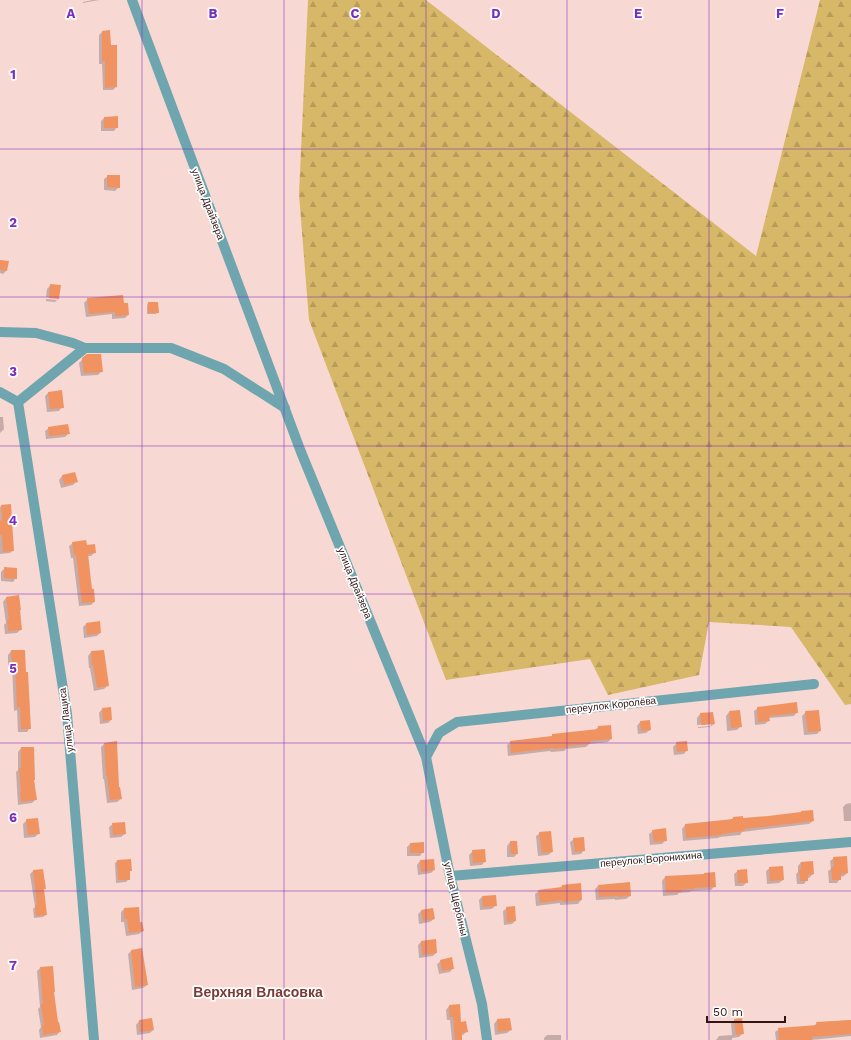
<svg xmlns="http://www.w3.org/2000/svg" width="851" height="1040" viewBox="0 0 851 1040" font-family="'Work Sans',sans-serif">
	<style>
		.forest { fill: url(#forest-firs) }
		.shadow { fill: #0003 }
		.building { fill: #f19361 }
		.lines { fill: none; stroke-linecap: round; stroke-linejoin: round }
		.minor { stroke: #6ea5ae; stroke-width: 10 }
		.grid { fill: none; stroke: #7b2cbf; stroke-width: 1; stroke-opacity: 0.55 }
		.labels { text-anchor: middle; dominant-baseline: central; stroke-width: 3.5; stroke-linejoin: round; paint-order: stroke }
		.street-label { font-size: 10px; fill: #311512; stroke: #fff }
		.district-label { font-size: 14px; font-weight: bold; fill: #7b3a33; stroke: #fff }
		.grid-label { font-size: 13px; text-anchor: middle; font-weight: bold; fill: #7b2cbf; stroke: #fff; stroke-width: 3.5; stroke-linejoin: round; paint-order: stroke }
	</style>
	<defs>
		<pattern id="forest-firs" width="22" height="20" patternUnits="userSpaceOnUse"><rect width="22" height="20" fill="#d7b768"/><path d="M5 1l3.5 6h-7zM16 11l3.5 6h-7z" fill="#b99c59"/></pattern>
	</defs>
	<rect width="100%" height="100%" fill="#f8d8d3"/>
	<!-- forest -->
	<path class="forest" d="M308,0H426L756,256L820,0H851V704L845,705L791,627L709,622L699,675L608,695L590,659L446,680L309,320L299,194Z"/>
	<!-- shadow -->
	<path class="shadow" d="M93,0H99L83,3V2Z
		M102,32L116,87L113,90H103L102,64H99V35Z
		M104,118L117,127L114,131H101V121Z
		M108,176L119,187L115,191L104,190V179Z
		M0,261L7,270L3,274L0,273Z
		M51,285L58,299L55,302L46,301V299L57,300V298L46,297L47,289Z
		M88,299L123,304L128,315L125,318L112,319V314L86,317L84,303Z
		M148,303L158,312L156,314H147V305Z
		M83,359L102,371L98,375L81,376L79,363Z
		M49,392L62,407L59,411L47,412L45,396Z
		M0,417H3L4,429L0,433Z
		M49,428L69,433L65,437L46,439L45,431Z
		M74,473L76,482L73,485L61,488L59,480L62,476Z
		M1,506L13,550L10,553L0,554V507Z
		M73,543L86,546L95,552L91,556H87L91,590L94,602L91,605L79,606L73,558H71L69,546Z
		M5,568L16,578L13,582L1,581V572Z
		M6,598L19,611L20,630L17,633L5,634L4,625L6,623L3,602Z
		M99,622L100,633L97,636L84,638L83,627L86,624Z
		M11,651L25,673L30,728L27,732H18L17,710L14,711L12,666H8V655Z
		M91,652L107,686L104,689L94,691L90,668H89L88,656Z
		M758,708L797,712L794,716L769,718V720L765,724L755,725L754,711Z
		M102,709L111,720L108,723L100,724L99,713Z
		M729,712L741,726L737,730L727,731L726,716Z
		M806,712L820,731L817,734L804,735L802,716Z
		M700,714L714,724L710,727L698,728V727L711,726V724L697,725V718Z
		M640,722L650,730L646,733L638,734L637,726Z
		M598,727L611,739L608,742L589,744L586,747L566,749L564,751L551,752L550,751L508,756L507,745L511,742L550,738L553,735L595,730Z
		M677,743L687,750L684,754L674,755L673,747Z
		M104,744L118,788L121,799L117,802L107,803L104,779H103L101,747Z
		M21,748L34,780L36,799L32,803L18,805L16,772L18,770V752Z
		M851,803V821H844L843,807L846,804Z
		M733,818L742,819L813,821L809,824L742,832L740,835L720,837L718,838L683,841L682,829L685,825L731,820Z
		M27,820L39,833L35,837L24,838L23,824Z
		M113,824L125,834L121,837L110,838L109,827Z
		M653,831L666,840L662,844L650,845L649,834Z
		M540,833L552,852L548,855L538,856L536,836Z
		M574,839L584,850L581,854L572,855L570,842Z
		M510,842H516L517,854L514,857H507V846Z
		M423,843V852L420,856H407V847L410,844Z
		M473,851L485,861L482,865L470,866L469,855Z
		M834,858L847,873L844,876L840,877V879L837,883H829L828,871L831,869L830,861Z
		M118,860L131,870L129,872V879L126,882L116,883L115,863Z
		M420,861L434,870L431,873L418,875L417,865Z
		M801,862L813,874L809,878H807V880L804,884H797L796,874L798,872V866Z
		M770,868L783,880L779,883L767,884L766,871Z
		M42,870L44,889L43,890L46,915L43,917L34,918L33,909L35,907L30,874L33,871Z
		M738,871L747,882L743,886H735L734,874Z
		M665,877L715,886L711,890L691,891L690,892L679,893L677,895L663,896L662,881Z
		M562,886L581,900L578,904L560,905V903L536,906L535,894L539,891L560,888Z
		M598,886L630,896L626,899L615,900V899L596,900L595,889Z
		M482,897L496,905L492,909L480,910L479,900Z
		M507,908L515,921L512,924L504,925L503,911Z
		M124,909L139,924L143,931L139,934L126,936L124,922H121V912Z
		M421,911L434,919L430,922L419,924L418,914Z
		M421,942L436,953L433,956L419,958L418,945Z
		M141,950L147,985L143,988L132,990L128,954L131,951Z
		M441,961L453,968L450,972L439,974L437,964Z
		M40,968L53,992L58,1023L60,1031L57,1035L40,1038L39,1030L41,1027L38,1009L40,1007L37,971Z
		M449,1006H459L460,1023L466,1032L463,1035H461V1040H452L450,1020H447L446,1010Z
		M151,1019L153,1030L150,1033L137,1035L136,1025L139,1021Z
		M497,1020L511,1030L507,1033L495,1035L494,1024Z
		M735,1020L742,1034L739,1037L732,1038V1040H716L719,1036L732,1035L731,1023Z
		M851,1020V1036L811,1040H776L775,1032L779,1029L813,1027L817,1023Z
		M547,1035H561V1040H544V1038Z"/>
	<!-- building -->
	<path class="building" d="M110,30L111,45H117V87L105,88V61H102V31Z
		M118,116V128H104V117Z
		M107,175H120V188L107,187Z
		M0,260L9,261L7,271L0,270Z
		M50,284L61,285L59,299L49,298Z
		M123,295L124,303H128L129,315L115,316V312L89,314L87,298Z
		M148,302H158L159,313H148Z
		M87,354H101L103,372L84,373L82,358Z
		M62,390L64,408L50,409L48,392Z
		M68,424L70,434L49,436L48,427Z
		M75,472L78,482L64,485L62,475Z
		M11,504L14,551L3,552L2,535H0V521L2,520L1,505Z
		M86,540L87,545L95,544L96,553L88,554L92,589H94L95,602L82,603L76,555L74,556L72,542Z
		M4,567L17,568V579L4,578Z
		M19,595L21,610H20L22,630L8,631L7,620H9L6,597Z
		M100,621L101,633L87,635L86,623Z
		M11,650H25L26,672H28L31,729H21L20,707L17,708L15,663H12Z
		M104,650L109,686L97,688L93,665H92L91,651Z
		M797,702L798,713L769,716L770,721L758,722L757,707Z
		M111,707L112,720L103,721L102,708Z
		M740,710L742,727L731,728L729,711Z
		M819,710L821,731L808,732L805,711Z
		M713,712L715,724L701,725L700,713Z
		M650,720L651,730L641,731L640,721Z
		M611,725L612,739L590,741L591,744L568,746V748L554,749V748L511,753L510,741L552,736V734L598,729V726Z
		M117,741L119,787H120L122,799L110,800L107,776H106L104,743Z
		M687,741L688,751L677,752L676,742Z
		M21,747H34L35,780H34L37,800L21,802L20,793H21L19,768H21Z
		M813,810L814,821L744,829L745,831L722,834V835L686,838L685,824L733,819V817L743,816V818L768,816L801,812V811Z
		M38,818L40,834L28,835L26,819Z
		M125,822L126,834L113,835L112,823Z
		M666,828L667,841L654,842L652,830Z
		M551,831L553,852L542,853L539,832Z
		M584,837L585,851L575,852L573,838Z
		M510,841H517L518,854H511Z
		M424,842V853H410V843Z
		M485,849L486,862L473,863L472,850Z
		M847,856L848,873L841,874V880H832L831,867H834L833,857Z
		M131,859L132,871H130V880H118L117,860Z
		M434,859L435,870L421,872L420,860Z
		M813,861L814,874L808,875V881H800L799,869H801V862Z
		M783,866L784,880L770,881L769,867Z
		M43,869L46,889H44L47,915L36,916L35,905H37L33,870Z
		M747,869L748,883H738L737,870Z
		M715,872L716,887L694,888L695,889L682,890V892L666,893L665,876L704,874V873Z
		M630,882L631,896L618,897V896L599,897L598,885Z
		M581,883L582,900L563,902V900L540,903L538,890L562,887V885Z
		M496,895L497,906L483,907L482,896Z
		M515,906L516,921L507,922L506,907Z
		M139,907L140,922H142L144,931L129,933L127,919H124V908Z
		M433,908L435,919L423,921L421,910Z
		M436,939L437,953L422,955L421,941Z
		M142,948L148,985L135,987L131,950Z
		M452,957L454,969L442,971L440,960Z
		M53,966L55,992H54L58,1022H59L61,1032L43,1035L42,1025H44L41,1004H43L40,967Z
		M460,1004L461,1022L466,1021L468,1032L462,1033V1040H455L453,1017H450L449,1005Z
		M152,1018L154,1030L140,1032L139,1020Z
		M510,1018L512,1030L498,1032L497,1019Z
		M742,1018L744,1034L736,1035L734,1019Z
		M851,1020V1034L812,1037V1040H779L778,1028L817,1025L816,1022Z"/>
	<g class="lines">
		<!-- minor -->
		<path class="minor" d="M132,0L301,452L426,757L450,876L482,1004L487,1040
			M0,332L36,333L73,343L85,348
			M0,392L18,402L85,348H171L224,369L285,408
			M18,402L67,714L94,1040
			M426,757L439,733L457,722L814,684
			M450,876L851,842"/>
	</g>
	<!-- grid -->
	<path class="grid" d="M142,0V1040M284,0V1040M426,0V1040M567,0V1040M709,0V1040M0,149H851M0,297H851M0,446H851M0,594H851M0,743H851M0,891H851"/>
	<g class="labels">
		<!-- street labels -->
		<g class="street-label">
			<text transform="translate(208 204) rotate(69)">улица Драйзера</text>
			<text transform="translate(355 583) rotate(68)">улица Драйзера</text>
			<text transform="translate(611 705) rotate(-6)">переулок Королёва</text>
			<text transform="translate(66 720) rotate(-97)">улица Лациса</text>
			<text transform="translate(651 859) rotate(-5)">переулок Воронихина</text>
			<text transform="translate(456 899) rotate(77)">улица Щербины</text>
		</g>
		<!-- district labels -->
		<g class="district-label">
			<text x="258" y="992">Верхняя Власовка</text>
		</g>
	</g>
	<g class="grid-label">
		<text x="71" y="18">A</text>
		<text x="213" y="18">B</text>
		<text x="355" y="18">C</text>
		<text x="496" y="18">D</text>
		<text x="638" y="18">E</text>
		<text x="780" y="18">F</text>
		<text x="13" y="79">1</text>
		<text x="13" y="227">2</text>
		<text x="13" y="376">3</text>
		<text x="13" y="525">4</text>
		<text x="13" y="673">5</text>
		<text x="13" y="822">6</text>
		<text x="13" y="970">7</text>
	</g>
	<!-- scale -->
	<path d="M707 1016v6h78v-6" fill="none" stroke="#311512" stroke-width="2"/>
	<text x="713" y="1016" font-size="12" fill="#311512" stroke="#ffffff" stroke-width="3" paint-order="stroke">50 m</text>
</svg>
